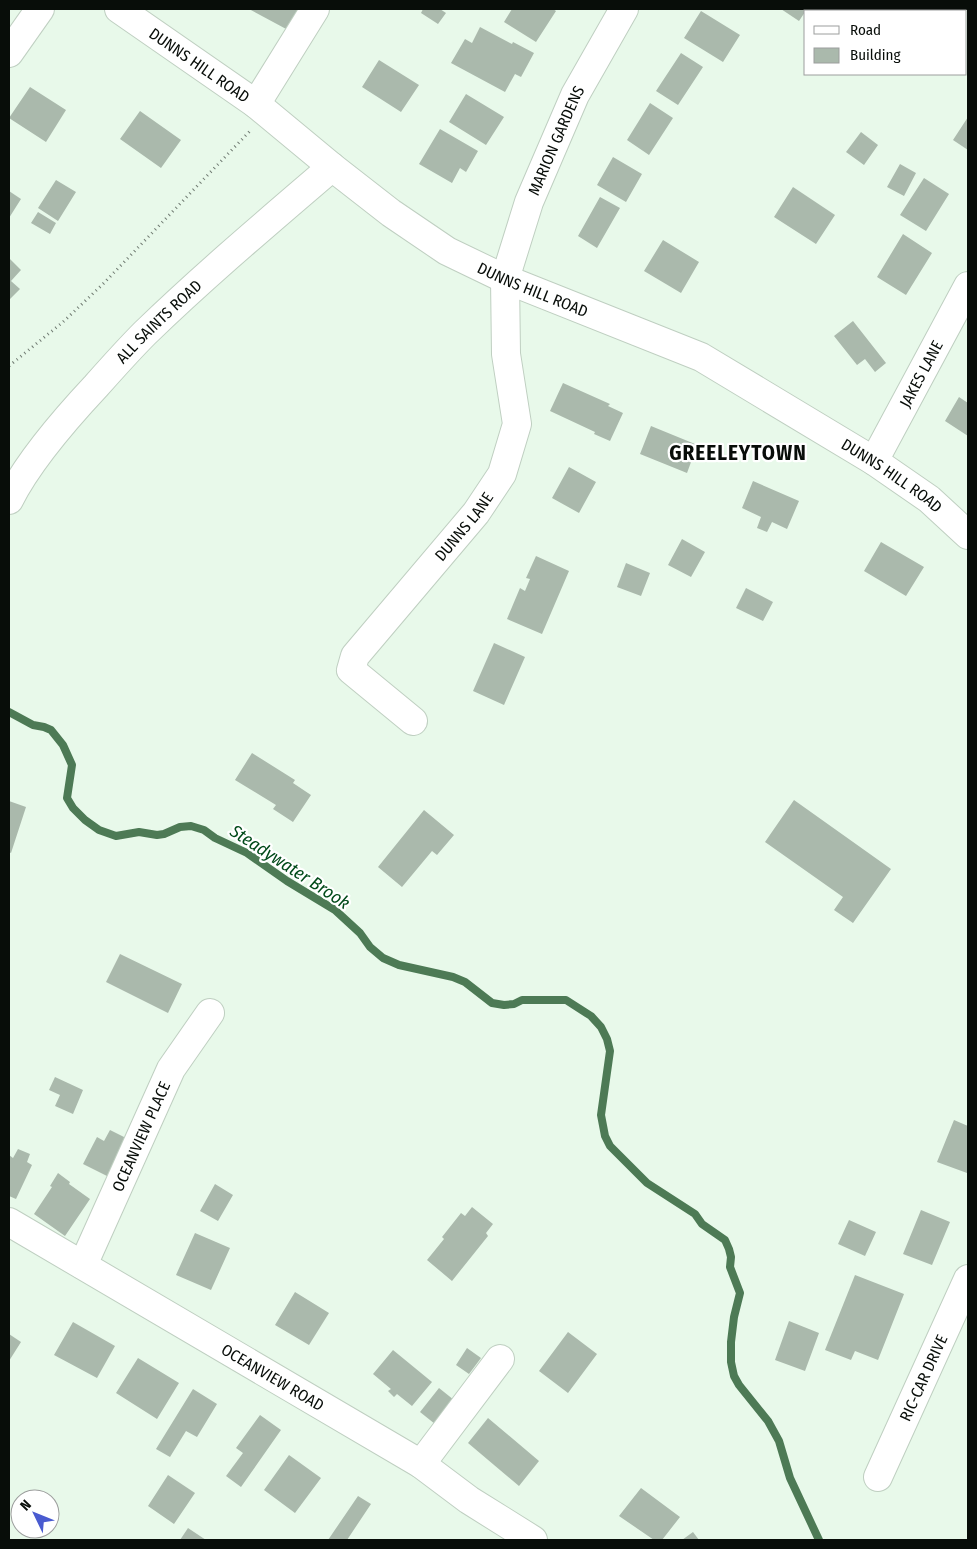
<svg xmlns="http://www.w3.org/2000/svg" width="977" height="1549" viewBox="0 0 977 1549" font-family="'Fira Sans Condensed',sans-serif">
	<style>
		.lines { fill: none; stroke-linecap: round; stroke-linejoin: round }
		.stream { stroke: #4d7a55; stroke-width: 8 }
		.building { fill: #aab9ac }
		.minor-casing { stroke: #bfcfc1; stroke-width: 30 }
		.path { stroke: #707b72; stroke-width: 3; stroke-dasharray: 1 4; stroke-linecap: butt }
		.minor { stroke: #fff; stroke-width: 28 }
		.labels { text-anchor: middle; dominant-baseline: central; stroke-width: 4.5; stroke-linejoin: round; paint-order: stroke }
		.street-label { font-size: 16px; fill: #080d09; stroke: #fff }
		.water-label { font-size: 18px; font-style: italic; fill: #004a19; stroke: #fff }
		.district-label { font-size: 21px; font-weight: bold; letter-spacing: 1px; fill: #080d09; stroke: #fff }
	</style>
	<rect width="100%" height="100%" fill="#e8f9ea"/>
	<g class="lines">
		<!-- stream -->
		<path class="stream" d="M9,712L33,725L44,727L51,730L63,745L72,765L67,798L73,808L85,820L99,830L116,836L139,832L157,835L164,834L180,827L191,826L204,830L215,838L247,853L287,881L335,910L360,933L370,947L383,958L399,965L453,977L465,982L492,1003L504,1005L514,1004L522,1000H566L591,1016L601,1027L607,1039L610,1051L601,1115L605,1136L610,1146L647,1183L695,1214L702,1224L725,1240L729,1249L731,1257L730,1267L740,1293L734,1317L731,1342V1362L734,1376L739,1385L768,1421L779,1441L790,1478L819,1540"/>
	</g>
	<!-- building -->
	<path class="building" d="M249,9H299L288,30Z
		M423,9H440L446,13L438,24L421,13Z
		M512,9H553L556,11L536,42L504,22Z
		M781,9H807L799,21Z
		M701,11L740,35L723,62L684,38Z
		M480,27L512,44L513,42L534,53L521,77L515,74L505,92L451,63L465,39L472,43Z
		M681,53L703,67L678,105L656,91Z
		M379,60L419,85L401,112L362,87Z
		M30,87L66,110L46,142L9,118Z
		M466,94L504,117L486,145L449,122Z
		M650,103L673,118L649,155L627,140Z
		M140,111L181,140L161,168L120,139Z
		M968,117V150L953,140Z
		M440,129L478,151L466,172L460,168L452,183L419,164Z
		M861,132L878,145L864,165L846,152Z
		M613,157L642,174L626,202L597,185Z
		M900,164L916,173L904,196L887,187Z
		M924,178L949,194L926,231L900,215Z
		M56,180L76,192L58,221L38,208Z
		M793,187L835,215L816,244L774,217Z
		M9,191L21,199L9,218Z
		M600,197L620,208L597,248L578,236Z
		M38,212L56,223L50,234L31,223Z
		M903,234L932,253L906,295L877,277Z
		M663,240L699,262L681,293L644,271Z
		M9,258L21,270L11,281L20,289L9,300Z
		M853,321L886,363L875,372L865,359L857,365L834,336Z
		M563,383L610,404L608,406L623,413L610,441L594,434L595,432L550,411Z
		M959,397L968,403V436L945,421Z
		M651,426L695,444L692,452L694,454L687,473L640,454Z
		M569,467L596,482L579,513L552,498Z
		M753,481L799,501L787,529L772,522L767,532L757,528L761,517L742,508Z
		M682,539L705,552L691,577L668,565Z
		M881,542L924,567L906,596L864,571Z
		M536,556L569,571L542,634L507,619L520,588L525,591L530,579L526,578Z
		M626,563L650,573L641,596L617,587Z
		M746,588L773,602L763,621L736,608Z
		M494,643L525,657L504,705L473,691Z
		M252,753L295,780L293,783L311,795L293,822L273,809L276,805L235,780Z
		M794,800L891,869L853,923L834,910L843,897L765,842Z
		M9,801L26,807L11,853L9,852Z
		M424,810L454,835L437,855L432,851L402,887L378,867Z
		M120,954L182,984L168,1013L106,982Z
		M55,1077L83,1090L73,1114L55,1106L60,1095L49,1090Z
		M954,1120L968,1126V1169L967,1173L937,1162Z
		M110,1130L126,1138L107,1176L83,1164L97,1137L104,1141Z
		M18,1149L30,1154L27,1162L32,1165L16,1199L9,1196V1155L13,1158Z
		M58,1173L70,1182L69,1184L90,1199L65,1236L34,1214L52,1187L50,1186Z
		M215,1184L233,1195L218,1221L200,1211Z
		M472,1207L493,1224L486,1233L488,1236L452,1281L427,1260L444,1239L442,1237L461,1213L465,1216Z
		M921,1210L950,1222L932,1265L903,1254Z
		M849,1220L876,1232L865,1256L838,1244Z
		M195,1233L230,1248L211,1290L176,1275Z
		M855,1275L904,1294L878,1360L855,1351L851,1360L825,1350Z
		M295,1292L329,1313L309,1345L275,1325Z
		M789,1321L819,1333L805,1371L775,1360Z
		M73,1322L115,1346L97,1378L54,1355Z
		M568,1332L597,1354L568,1393L539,1371Z
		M9,1334L21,1342L9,1361Z
		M467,1348L481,1358L469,1374L456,1365Z
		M393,1350L432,1382L412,1406L397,1394L394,1397L388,1391L391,1389L373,1374Z
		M138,1358L179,1383L157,1419L116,1393Z
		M439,1388L459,1404L440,1428L420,1412Z
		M193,1389L217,1404L197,1437L186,1431L170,1457L156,1449Z
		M260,1415L281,1430L241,1487L226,1476L243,1453L236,1448Z
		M488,1418L539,1461L519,1486L468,1443Z
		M289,1455L321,1478L295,1513L264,1490Z
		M168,1475L195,1493L174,1524L148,1506Z
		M641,1488L680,1517L662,1540H654L619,1516Z
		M358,1496L371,1504L347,1540H328Z
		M188,1528L206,1540H180Z
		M693,1532L699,1540H682Z"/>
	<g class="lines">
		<defs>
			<g id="minor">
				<path id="s1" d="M119,9L256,104L332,167L391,213L447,251L505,279L701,357L874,461L929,499L968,535"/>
				<path d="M9,53L40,9"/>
				<path d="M256,104L315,9"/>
				<path id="s2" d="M874,461L968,286"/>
				<path id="s3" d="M9,500C28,462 67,417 96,386C112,368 128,350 145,333C205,275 269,221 332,167"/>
				<path id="s4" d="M413,721L351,670L355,656L476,513L502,474L517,424L506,354L505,279L529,202L575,95L624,9"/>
				<path id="s5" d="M9,1222L421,1464L469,1500L533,1540"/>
				<path id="s6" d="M83,1265L171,1069L210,1013"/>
				<path d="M421,1464L500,1359"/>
				<path id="s7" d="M878,1477L968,1279"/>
			</g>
		</defs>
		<!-- minor casing -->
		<use href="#minor" class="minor-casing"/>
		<!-- path -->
		<path class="path" d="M9,366L63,322L103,284L250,131"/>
		<!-- minor -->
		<use href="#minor" class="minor"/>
	</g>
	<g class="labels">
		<!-- street labels -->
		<g class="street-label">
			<text stroke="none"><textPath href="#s1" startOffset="98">DUNNS HILL ROAD</textPath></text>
			<text stroke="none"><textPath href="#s4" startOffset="675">MARION GARDENS</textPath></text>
			<text stroke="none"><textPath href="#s1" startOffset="502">DUNNS HILL ROAD</textPath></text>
			<text stroke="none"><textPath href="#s3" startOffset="234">ALL SAINTS ROAD</textPath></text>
			<text stroke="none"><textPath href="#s2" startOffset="99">JAKES LANE</textPath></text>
			<text stroke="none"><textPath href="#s1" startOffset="908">DUNNS HILL ROAD</textPath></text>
			<text stroke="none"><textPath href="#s4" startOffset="264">DUNNS LANE</textPath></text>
			<text stroke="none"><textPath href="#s6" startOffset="141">OCEANVIEW PLACE</textPath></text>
			<text stroke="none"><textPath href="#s5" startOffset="306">OCEANVIEW ROAD</textPath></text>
			<text stroke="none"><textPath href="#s7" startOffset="109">RIC-CAR DRIVE</textPath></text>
		</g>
		<!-- water labels -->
		<g class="water-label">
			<text transform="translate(290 867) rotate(33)">Steadywater Brook</text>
		</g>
		<!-- district labels -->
		<g class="district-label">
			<text x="738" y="453">GREELEYTOWN</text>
		</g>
	</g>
	<!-- border -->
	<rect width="977" height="1549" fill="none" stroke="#080d09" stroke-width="20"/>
	<!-- legend -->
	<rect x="804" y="10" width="162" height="65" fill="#ffffff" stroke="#9c9e9d"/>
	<rect x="814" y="26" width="25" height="8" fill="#ffffff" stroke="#9c9e9d"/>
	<text x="850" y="35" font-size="15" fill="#080d09">Road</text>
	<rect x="814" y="48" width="25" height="15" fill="#aab9ac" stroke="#9c9e9d"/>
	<text x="850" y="60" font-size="15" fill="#080d09">Building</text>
	<!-- north arrow -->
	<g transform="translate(35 1514) rotate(313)"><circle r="24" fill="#ffffff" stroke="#9c9e9d"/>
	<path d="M0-4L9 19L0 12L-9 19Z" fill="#495bd0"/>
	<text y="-8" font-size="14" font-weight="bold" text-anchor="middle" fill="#080d09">N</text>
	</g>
</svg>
